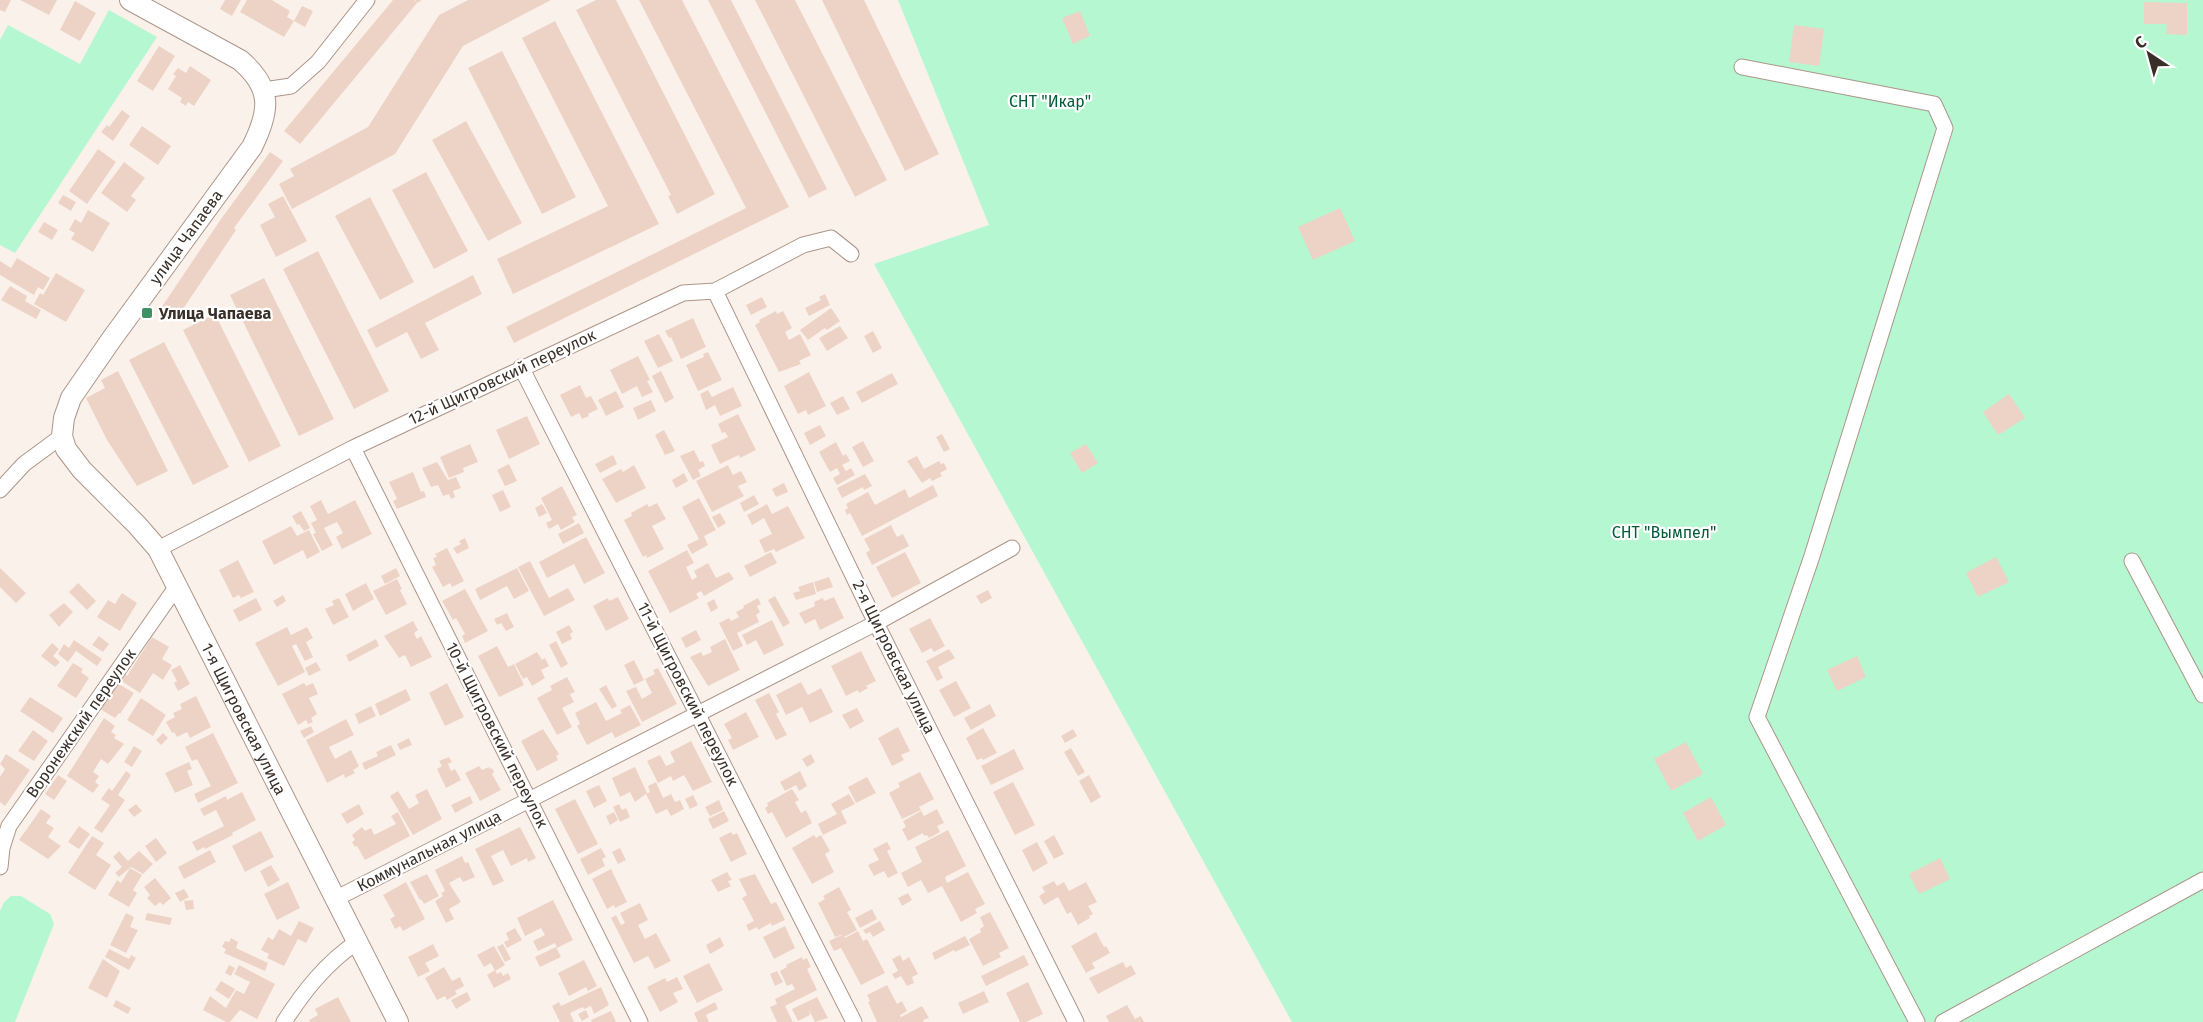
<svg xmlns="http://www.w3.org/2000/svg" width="2203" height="1022" viewBox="0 0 2203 1022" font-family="'Fira Sans',sans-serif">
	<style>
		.green { fill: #b4f7d1 }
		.building { fill: #edd3c6 }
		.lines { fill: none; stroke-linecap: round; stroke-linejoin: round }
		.minor-casing { stroke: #ad9589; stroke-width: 17 }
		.tertiary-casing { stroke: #ad9589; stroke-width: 22 }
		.minor { stroke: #fff; stroke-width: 15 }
		.tertiary { stroke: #fff; stroke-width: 20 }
		.poi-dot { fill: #3d9164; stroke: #fff; stroke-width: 2 }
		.labels { text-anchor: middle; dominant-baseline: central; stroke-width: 4.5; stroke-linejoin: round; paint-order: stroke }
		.park-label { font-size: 16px; fill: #035b39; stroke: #fff }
		.street-label { font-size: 16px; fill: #382f29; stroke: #fff }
		.poi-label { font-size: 16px; font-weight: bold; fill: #382f29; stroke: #fff; text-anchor: start }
	</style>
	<rect width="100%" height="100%" fill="#fbf1eb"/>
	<!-- green -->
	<path class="green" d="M898,0H2203V1022H1292L874,264L989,225Z
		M109,10L157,37L15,253L0,245V40L8,25L80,64Z
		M11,896H21L50,914L54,924L15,1022H0V911L4,902Z"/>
	<!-- building -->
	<path class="building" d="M0,0H11L5,12L0,10Z
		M20,0H57L49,15Z
		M225,0H241L232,16L220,9Z
		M247,0H272L290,11L287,17L294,21L284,37L240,12Z
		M393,0H414L417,3L415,0H422L417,3L300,144L284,131Z
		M468,0H551L463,46L395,154L292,209L279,184L294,176L290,169L368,127L439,15Z
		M596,0H616L715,194L677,214L668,196L671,195L576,10Z
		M639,0H682L789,207L514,343L506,327L746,208Z
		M708,0H731L827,189L809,198Z
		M755,0H795L887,180L855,197Z
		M822,0H864L939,154L905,171Z
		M75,1L96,13L80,41L60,30Z
		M2144,2L2187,3V35L2166,34L2167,24H2144Z
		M302,6L313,11L305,27L294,21Z
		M1080,11L1090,36L1073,44L1062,18Z
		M555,21L659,224L513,294L497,259L608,206L522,38Z
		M1794,25L1824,29L1819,66L1789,62Z
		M159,46L175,56L153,91L137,81Z
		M502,51L576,197L542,214L468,68Z
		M190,66L211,80L194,106L188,102L186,106L180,102L182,98L168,89L176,76L173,74L178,68L186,73Z
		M122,110L130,116L113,141L101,132L107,125L109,127Z
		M466,121L522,223L488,241L432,140Z
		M142,126L171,146L158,165L129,145Z
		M98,149L116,162L87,204L69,191Z
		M270,152L283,161L234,228L236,230L175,321L159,311L221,219Z
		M124,162L145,178L131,196L136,200L127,212L101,193Z
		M426,172L468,251L434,269L392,190Z
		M63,195L76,202L71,211L58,203Z
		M283,196L307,241L276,257L260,225L275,217L268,204Z
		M370,197L414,282L380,300L335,216Z
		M1340,208L1355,241L1313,260L1298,227Z
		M88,210L110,223L93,252L71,239L75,233L69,230L75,219L81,223Z
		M44,222L58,230L52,240L38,232Z
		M318,251L389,391L354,409L283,269Z
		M17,258L50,278L43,290L38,287L34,295L0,275V261L11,268Z
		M56,273L85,290L66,322L34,304L40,293L43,295Z
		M473,275L482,294L425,323L439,350L421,359L407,332L376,348L367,330Z
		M264,278L334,419L299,436L230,295Z
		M10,286L27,296L25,301L41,310L36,319L1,300Z
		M825,294L830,305L809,316L805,308L821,300L819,297Z
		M762,297L767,307L751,315L746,305Z
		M831,308L840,321L827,330L825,328L808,340L800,330Z
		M776,311L777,314L783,311L792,328L785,332L789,340L800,334L811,355L799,361L801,364L779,372L755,325L760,322L759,320Z
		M215,314L281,446L249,462L183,330Z
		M693,318L706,347L681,359L671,337L669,338L665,331Z
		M840,326L848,338L827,351L819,338Z
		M873,331L882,348L873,353L864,336Z
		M659,334L673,361L658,368L644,341Z
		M164,342L229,467L193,485L129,360Z
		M708,352L722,380L698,391L686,365L704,357L703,354Z
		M638,356L650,380L647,381L653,392L642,397L637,386L622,394L610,370Z
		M118,371L168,471L137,486L107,440L86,398L105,388L101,380Z
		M661,371L674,398L665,403L652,376Z
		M809,372L826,406L808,415L806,410L798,414L784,386Z
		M892,373L898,384L862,403L856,392Z
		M580,385L586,398L591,396L598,409L588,414L589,416L582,419L579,413L571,417L560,395Z
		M733,387L742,406L720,416L715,405L706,410L700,394L708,390L712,397Z
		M616,391L624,407L606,416L598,400Z
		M2009,394L2025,418L1998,435L1983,412Z
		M843,396L850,409L837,415L830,403Z
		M651,400L656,411L638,420L633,408Z
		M738,414L756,450L740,458L739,455L720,464L711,445L728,437L725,432L722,433L718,424Z
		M527,416L540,444L509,459L496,430Z
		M820,425L826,436L810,445L804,433Z
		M664,430L675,451L665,455L655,435Z
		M942,434L950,449L944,452L936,437Z
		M863,441L874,461L863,467L852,447Z
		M836,442L843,456L846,454L850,461L842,465L846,471L851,468L855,475L837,485L833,478L840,474L837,468L830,472L819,452Z
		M470,444L478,462L463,468L464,472L449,478L440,457Z
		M1086,444L1098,463L1082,473L1070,453Z
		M694,450L700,462L703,461L705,466L698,470L701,476L693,480L680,456Z
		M613,455L617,464L600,473L595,464Z
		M917,456L924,469L939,461L941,464L944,463L947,469L940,473L942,476L932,481L930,478L922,483L907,461Z
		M437,462L448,480L456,477L461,488L453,491L455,497L451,499L449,494L443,496L438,485L431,487L422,468Z
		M509,464L517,481L505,486L497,470Z
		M634,465L646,488L616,503L602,479L621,469L623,472Z
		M728,465L733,475L741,471L747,482L738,486L744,496L712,512L696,481Z
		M413,472L421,492L424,491L426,497L397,509L393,501L397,499L389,482Z
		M684,473L688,481L676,488L672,480Z
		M865,474L872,486L864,490L863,487L842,498L837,488Z
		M784,483L788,492L776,497L772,489Z
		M933,485L938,496L862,536L850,513L847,515L845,510L848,508L846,504L868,492L875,505L905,489L909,498Z
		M562,486L577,515L572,517L575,522L561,530L558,524L549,529L546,523L552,520L541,498Z
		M503,490L511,507L500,512L492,495Z
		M754,495L759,504L744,512L740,503Z
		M699,498L716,530L704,536L708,545L692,554L687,545L699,539L682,507Z
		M321,500L328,514L355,500L372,534L342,549L336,537L343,533L337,522L324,528L333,545L322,551L313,534L316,533L311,523L317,520L310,506Z
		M657,503L666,519L652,526L664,549L647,558L646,555L643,557L624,520L632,516L631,513L647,504L649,507Z
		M542,504L547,513L539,517L535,508Z
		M767,504L772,514L788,506L805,538L776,552L774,549L765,553L759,540L772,534L764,518L752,525L747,515Z
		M301,511L310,528L304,531L299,524L297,525L292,516Z
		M720,513L726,523L718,528L712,517Z
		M579,523L584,533L563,544L558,534Z
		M891,525L897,537L903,534L909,546L872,565L866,553L870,550L864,539Z
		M291,526L297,536L309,530L320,552L307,559L303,550L274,565L262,541Z
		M586,537L605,573L584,584L574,564L547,578L539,562Z
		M465,538L469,548L457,554L453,548L461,544L459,541Z
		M447,548L464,581L452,587L450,583L443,587L432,567L436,565L433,558L437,557L435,554Z
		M687,550L694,563L686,567L692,580L697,577L694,571L708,563L716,578L729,572L734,579L704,596L701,591L696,594L699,598L670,613L648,571Z
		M771,552L777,563L750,577L744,566Z
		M905,552L921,583L892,598L876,567Z
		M1996,557L2009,582L1978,597L1966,573Z
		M238,560L254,592L241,598L239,595L233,598L219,570Z
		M530,561L549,598L568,588L575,600L544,616L518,567Z
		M0,568L26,593L16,603L0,587Z
		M396,568L400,576L385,584L381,576Z
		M517,568L529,591L514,599L507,586L480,600L475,589Z
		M829,577L833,587L817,592L814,582Z
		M397,579L402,589L400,590L407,604L386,615L373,591Z
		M813,582L816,594L796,600L793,593L800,591L798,587Z
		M78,583L96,601L87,610L69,592Z
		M366,583L374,599L353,611L345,594Z
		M465,589L488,631L465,643L462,636L465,634L456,618L453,620L442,601Z
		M988,590L992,598L981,604L976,596Z
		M122,593L137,603L120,631L97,617L108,600L115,604Z
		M283,595L286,601L277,607L273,601Z
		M775,596L790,623L783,627L768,600Z
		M618,597L629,619L606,631L593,606L608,598L609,601Z
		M834,597L844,618L820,630L815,619L805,624L799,613L815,606L814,602L823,598L824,601Z
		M256,598L262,610L239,622L233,610Z
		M339,598L349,617L333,625L325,609L334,605L332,601Z
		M758,598L761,604L757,606L760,612L756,615L759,622L737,633L743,646L733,651L719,623L729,618L731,621L739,617L736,612L744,608L743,606Z
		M714,599L718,608L711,612L707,603Z
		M64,603L73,612L59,627L49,615Z
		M507,613L514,627L506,631L501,623L497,625L494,619Z
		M930,618L945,646L934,652L931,648L922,653L909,629Z
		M772,620L784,645L764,655L756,640L747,645L742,635Z
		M413,621L418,630L414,633L417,639L421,636L432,657L411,667L405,655L399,658L384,636Z
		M569,625L573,632L570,634L572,639L562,644L556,632Z
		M287,627L291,635L307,627L313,638L306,642L313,657L305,661L296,644L292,646L305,672L278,686L255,643Z
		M696,630L701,640L686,648L681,638Z
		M99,636L109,644L103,652L92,645Z
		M152,637L169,647L162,659L172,665L163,680L153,673L140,693L120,680L124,673L127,676Z
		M376,639L379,646L349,662L346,655Z
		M725,639L740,670L708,686L690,657L701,652L703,656L712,652L710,647Z
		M74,640L102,659L97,666L76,651L68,662L58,654L64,644L69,648Z
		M556,641L568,664L561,668L549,645Z
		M52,643L59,649L53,656L60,662L55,667L41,656Z
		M497,646L508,667L514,664L524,685L499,697L478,656Z
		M949,649L955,658L938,667L943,678L937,681L926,661Z
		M861,651L876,681L866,686L868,688L859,693L858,690L846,696L831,666Z
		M537,652L542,660L545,658L549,666L541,670L545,678L532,686L527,677L523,679L515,664Z
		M1857,656L1866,677L1837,691L1827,670Z
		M634,660L644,680L634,685L624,665Z
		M316,662L321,670L309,676L305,668Z
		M73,663L83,669L81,672L89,678L76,698L57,686Z
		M180,665L190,684L178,691L174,683L177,681L171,670Z
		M658,668L677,704L642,722L626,691L636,687L642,699L652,693L645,679L655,674L653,670Z
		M567,677L575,692L570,694L574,702L562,708L572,727L557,735L537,698L552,690L550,686Z
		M956,681L971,708L954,717L939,690Z
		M801,682L808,695L821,688L833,712L810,723L802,707L786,715L776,695Z
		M117,683L134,693L120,714L119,713L115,718L100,709Z
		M304,683L306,686L313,683L318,694L309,698L317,714L311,718L313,722L308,724L306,720L298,725L282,694Z
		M447,683L464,717L445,726L429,693Z
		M606,685L617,706L612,709L599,689Z
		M406,689L411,700L380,716L375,704Z
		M769,693L779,712L776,714L787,735L776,740L755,700Z
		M196,696L211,727L190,738L187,732L177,737L174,732L172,733L166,722L175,717L173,713L182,709L180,704Z
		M30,697L63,718L53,733L20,711Z
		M141,698L166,715L153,736L127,720Z
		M596,702L606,721L622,713L620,710L630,705L641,725L615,738L612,732L587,745L577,726L580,724L575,713Z
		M990,704L996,716L971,730L964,718Z
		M371,706L376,716L359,724L355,714Z
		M857,708L864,721L850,729L842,715Z
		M746,712L759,737L733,750L728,740L732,738L724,724Z
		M104,718L115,726L111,732L116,735L114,738L124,744L108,764L101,759L93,772L99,776L95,782L99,785L93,793L67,776Z
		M346,719L354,735L329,747L335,759L351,750L359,766L353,770L355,773L345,778L344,774L327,783L306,740Z
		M311,726L314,732L304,738L300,731Z
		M898,727L910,751L901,755L904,760L892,766L878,738Z
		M983,728L997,753L983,760L982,758L977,760L966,738Z
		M543,729L559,754L556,756L558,760L537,771L521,741Z
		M1073,729L1077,736L1065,743L1061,736Z
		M33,730L48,741L34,761L18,751Z
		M163,733L168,738L161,745L156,740Z
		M213,733L238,783L198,803L194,794L211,786L197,759L192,761L185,747Z
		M409,738L412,745L400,750L397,744Z
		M691,741L712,782L693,791L684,775L673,781L671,776L658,783L647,761L660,755L666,766L675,762L670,752Z
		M1686,742L1703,774L1671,791L1654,759Z
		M391,745L396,755L365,770L362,763L378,756L376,752Z
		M134,746L142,751L132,767L124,762Z
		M1071,748L1085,772L1078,776L1064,752Z
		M1014,749L1024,769L991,785L981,766Z
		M6,754L30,770L5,806L0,802V777L5,769L0,764Z
		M811,754L815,762L807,767L802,759Z
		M449,757L452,762L448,764L451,771L455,769L461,780L446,788L437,769L442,766L439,761Z
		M189,762L192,769L187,771L193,785L175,793L165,773Z
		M479,766L482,770L489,767L490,769L492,768L494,772L492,774L501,790L480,801L465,773Z
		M635,767L647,793L635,802L630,792L620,797L612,778Z
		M126,771L131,775L118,795L125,800L102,833L94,828L110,805L101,799L109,788L112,791Z
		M800,771L807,786L799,791L796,785L785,791L780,782Z
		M920,772L934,799L919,807L921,810L902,819L889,793L900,787L898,783Z
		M58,775L67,781L54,800L45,794Z
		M1089,775L1101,797L1091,803L1079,781Z
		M867,777L876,793L856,803L848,787Z
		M656,782L663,798L671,794L675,802L680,800L684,809L671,816L667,809L656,814L646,794L650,792L648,786Z
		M1013,782L1035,825L1015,835L993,792Z
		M599,785L607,801L594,808L586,791Z
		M427,789L442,819L413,835L390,796L398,791L409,809L419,803L415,795Z
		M792,789L799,800L795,802L801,813L806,810L812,823L786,838L772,812L768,814L765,808L768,806L767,803Z
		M242,792L256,820L232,833L233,835L205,849L204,847L197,851L192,842L224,826L216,810L204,816L200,809L226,796L227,800Z
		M849,794L855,804L841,811L847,823L823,835L818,824L837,814L831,804Z
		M693,795L698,805L690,809L685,799Z
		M470,796L473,803L455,813L451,805Z
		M1711,797L1726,825L1698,841L1683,813Z
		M575,799L598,844L578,854L555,809Z
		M719,800L723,810L710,816L705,807Z
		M136,804L142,811L134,817L128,810Z
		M359,804L364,814L347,824L341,814Z
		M619,804L622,810L626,808L630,817L620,822L613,807Z
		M41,809L51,816L46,823L54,828L48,837L61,846L48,859L19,840Z
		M937,809L944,823L937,826L940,832L929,838L927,835L924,836L923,833L908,841L902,829L906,827L903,821L921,811L924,816Z
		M724,811L729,821L713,829L708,819Z
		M398,812L410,836L365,860L357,846L355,847L352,842L355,840L352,835L362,827L365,831L371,828L374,835L396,824L391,816Z
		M614,812L618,820L610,825L606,816Z
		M79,826L90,834L79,849L68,842Z
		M520,827L536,858L528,862L527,858L511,866L503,850L491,856L504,881L493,886L475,849Z
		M948,830L966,866L945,877L947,883L968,872L985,904L975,909L977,913L961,922L942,886L928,893L921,880L908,887L901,873L922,862L915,847Z
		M261,831L274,857L245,872L232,846Z
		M731,832L733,835L737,833L747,854L731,862L719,838Z
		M814,835L816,838L821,835L830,851L825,854L834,872L812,884L792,848Z
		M1054,835L1064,854L1054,859L1044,841Z
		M92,836L104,843L96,855L111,865L95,890L68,873Z
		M156,838L167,853L156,862L145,846Z
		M887,842L891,849L887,851L898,873L888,878L884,871L874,876L868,865L879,860L873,849Z
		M1037,842L1048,863L1033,872L1022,850Z
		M601,848L606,857L602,859L605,866L588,875L580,859Z
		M620,848L626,860L618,864L612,852Z
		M210,850L216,862L184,879L178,867Z
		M119,851L128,861L139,851L153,864L143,874L131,867L119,877L115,873L122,867L113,857Z
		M462,856L465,863L468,862L475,877L463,882L460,877L449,883L461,902L449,909L454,919L446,923L435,901L443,896L441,893L445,891L435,870Z
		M1940,858L1950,879L1919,894L1909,874Z
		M271,865L280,880L268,887L260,871Z
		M130,868L142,875L133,890L137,893L129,907L108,895L117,880L121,883Z
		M611,869L627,902L615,908L614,905L607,909L592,879Z
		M727,872L732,880L728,881L731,886L718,892L711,880Z
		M427,874L439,896L424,904L421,899L420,900L410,882Z
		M755,874L771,904L776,902L785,920L772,926L771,923L758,930L757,927L749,931L746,925L754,921L742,898L747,895L739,879Z
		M155,878L171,898L163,905L160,902L155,906L147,898L150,895L144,887Z
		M1054,881L1057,886L1064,882L1069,891L1086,882L1097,902L1088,906L1093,914L1089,916L1090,918L1078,925L1071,912L1067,914L1058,897L1044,905L1039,896L1045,892L1042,887Z
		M288,882L300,908L277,920L264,894Z
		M406,882L425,919L403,931L400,926L395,929L390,919L395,916L383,895Z
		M839,887L851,910L847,912L857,930L844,937L845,938L858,931L863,941L867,939L885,973L861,985L841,948L834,951L829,941L844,934L835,937L818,903L825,899L823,896Z
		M184,889L189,897L180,902L175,893Z
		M908,893L912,900L902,906L898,898Z
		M193,900L194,909L186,910L184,901Z
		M553,900L573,940L557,948L555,943L538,951L533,941L545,935L541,928L525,936L517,918Z
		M640,903L648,920L638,925L645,939L656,933L671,961L655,969L648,956L634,963L611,918L616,915L621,925L625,923L620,913Z
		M872,909L877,919L860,928L855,918Z
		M990,912L1009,948L999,953L1001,957L983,966L969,939L981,932L980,929L984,926L980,917Z
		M126,913L134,917L130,927L138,930L126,953L110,945Z
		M147,913L172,918L170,925L145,920Z
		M299,921L314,928L306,943L298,939L284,966L267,958L269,954L261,950L268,937L273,940L279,929L291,936Z
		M880,921L885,930L873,937L870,932L866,934L863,930Z
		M785,926L795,948L774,959L763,937Z
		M515,928L522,940L507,948L504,942L509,940L506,933Z
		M1096,932L1104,947L1106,946L1110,953L1092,963L1095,968L1086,973L1071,946Z
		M965,936L970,945L955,952L954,950L935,960L932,953Z
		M720,937L724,946L710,954L706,945Z
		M231,938L238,942L236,948L268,963L265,971L224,953L226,949L222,947L225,941L229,942Z
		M433,944L439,956L425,963L430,971L418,977L408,957Z
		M503,944L511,959L505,962L497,947Z
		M494,946L505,965L495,971L491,963L484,967L477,955Z
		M556,947L561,957L540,967L535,957Z
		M109,949L129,959L131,955L136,958L129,970L105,957Z
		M900,955L903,961L909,957L918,974L912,977L914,983L907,986L901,976L895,979L892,974L898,971L892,959Z
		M1024,955L1029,965L986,986L981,976Z
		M802,957L803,960L807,958L811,967L807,969L817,990L785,1006L793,1022H777L770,1007L777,1004L775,999L795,989L792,984L787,986L780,971L787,967L786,965Z
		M103,959L120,971L107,998L88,988Z
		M584,960L597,986L588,991L586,987L569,996L558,973Z
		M1123,962L1126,968L1131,965L1136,974L1098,994L1089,978Z
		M709,963L723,990L697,1003L683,976Z
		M229,965L235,968L231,976L225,973Z
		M239,965L275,984L257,1019L240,1010L230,1022H226L203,1010L210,996L226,1008L236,990L244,994L250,982L234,974Z
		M444,967L452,981L460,977L464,986L455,991L457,994L447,1000L445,996L437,1000L425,978Z
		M495,970L497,974L501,972L503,976L508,973L511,979L494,988L487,975Z
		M777,971L783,982L775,986L770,974Z
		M677,977L683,989L673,993L678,1002L660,1012L647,987L665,978L667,982Z
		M221,981L235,989L229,999L215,990Z
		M1028,982L1043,1014L1026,1022H1020L1006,993Z
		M887,985L897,1004L902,1001L907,1011L900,1015L901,1017L922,1006L929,1018L923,1020L924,1022H877L868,1002L870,1001L867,995Z
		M601,987L609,1005L594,1014L591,1006L584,1009L583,1007L570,1013L574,1022H560L552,1006L559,1002L561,1006Z
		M984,991L989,1002L963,1014L958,1003Z
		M467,992L471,1000L456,1009L451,1000Z
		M338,997L351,1022H310L309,1020L318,1015L315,1009Z
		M817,997L828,1018L815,1022L809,1010L810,1015L798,1021L792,1009Z
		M116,1000L131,1008L128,1014L113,1006Z
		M715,1002L718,1009L706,1015L709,1022H698L694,1013Z
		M1127,1005L1135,1019L1141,1016L1144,1022H1109L1106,1016Z
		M586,1010L589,1017L582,1021L578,1014Z
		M611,1011L616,1022H592L591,1020Z"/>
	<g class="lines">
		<defs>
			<path id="minor" d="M1742,67L1934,104L1945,128L1812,556L1757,717L1917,1022
				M264,90L291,86L318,62L367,0
				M715,291L876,623L1076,1022
				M521,367L854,1022
				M353,448L640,1022
				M0,490L24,464L62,436
				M158,549L353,448L683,293L715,291L803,245L831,238L851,254
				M2132,561L2203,695
				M0,867L2,848L9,826L177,586
				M335,899L876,623L1012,548
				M284,1022C304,991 326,963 357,942
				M1943,1022L2203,880"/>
			<g id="tertiary">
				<path id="s1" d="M130,0L240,60C273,88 270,111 252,147L111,340L71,398L64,418L62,436L66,449L82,470L137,525L158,549L398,1022"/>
			</g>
		</defs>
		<!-- minor casing -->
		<use href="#minor" class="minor-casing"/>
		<!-- tertiary casing -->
		<use href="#tertiary" class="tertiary-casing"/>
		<!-- minor -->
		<use href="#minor" class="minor"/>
		<!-- tertiary -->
		<use href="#tertiary" class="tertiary"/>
	</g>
	<!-- markers -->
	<rect class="poi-dot" x="141" y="307" width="12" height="12" rx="3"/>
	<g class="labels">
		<!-- park labels -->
		<g class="park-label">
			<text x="1050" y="101">СНТ "Икар"</text>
			<text x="1664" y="532">СНТ "Вымпел"</text>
		</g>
		<!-- street labels -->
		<g class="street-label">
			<text transform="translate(186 237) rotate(-54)">улица Чапаева</text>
			<text transform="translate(502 377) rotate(-25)">12-й Щигровский переулок</text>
			<text transform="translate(894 657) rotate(64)">2-я Щигровская улица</text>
			<text transform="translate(688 694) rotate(63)">11-й Щигровский переулок</text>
			<text stroke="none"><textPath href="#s1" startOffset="912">1-я Щигровская улица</textPath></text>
			<text transform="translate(81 723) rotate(-55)">Воронежский переулок</text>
			<text transform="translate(497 735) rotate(63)">10-й Щигровский переулок</text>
			<text transform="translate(429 851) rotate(-27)">Коммунальная улица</text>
		</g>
		<!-- poi labels -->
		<g class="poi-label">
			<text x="159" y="313">Улица Чапаева</text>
		</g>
	</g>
	<!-- north arrow -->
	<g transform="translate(2149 54) rotate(324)" stroke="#ffffff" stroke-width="4.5" paint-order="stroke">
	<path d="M0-4.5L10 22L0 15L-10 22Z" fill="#382f29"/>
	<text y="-9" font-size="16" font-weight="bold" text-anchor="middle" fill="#382f29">С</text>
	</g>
</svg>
